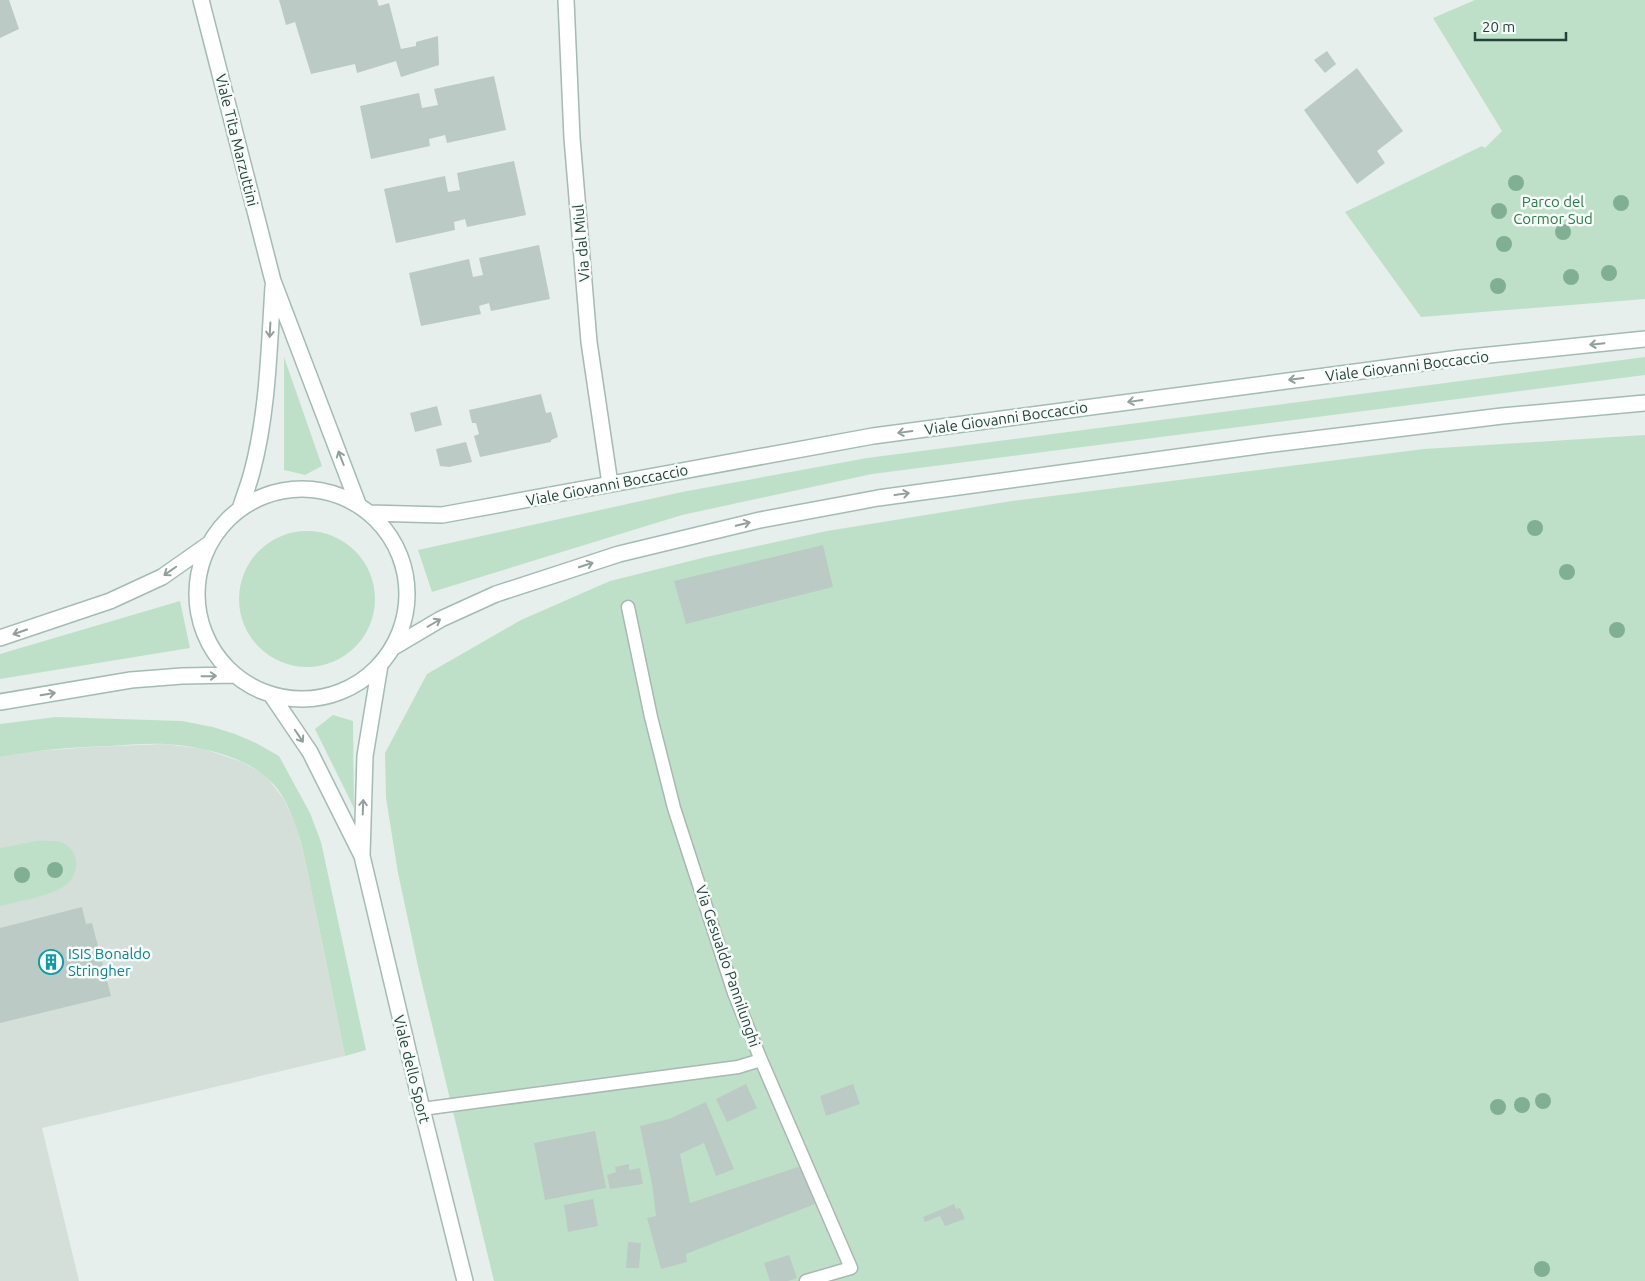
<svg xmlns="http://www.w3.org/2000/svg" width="1645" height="1281" viewBox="0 0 1645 1281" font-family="Ubuntu,sans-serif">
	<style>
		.built { fill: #d4dfda }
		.green { fill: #bfe0c8 }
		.building { fill: #bbcac4 }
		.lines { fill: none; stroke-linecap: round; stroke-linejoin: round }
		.lane-casing { stroke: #a8b8b2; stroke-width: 15 }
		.street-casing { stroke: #a8b8b2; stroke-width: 18 }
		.secondary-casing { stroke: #a4bbb3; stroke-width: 18 }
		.lane { stroke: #fff; stroke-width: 12 }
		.street { stroke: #fff; stroke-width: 15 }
		.secondary { stroke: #fff; stroke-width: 15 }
		.tree { fill: #80af93 }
		.oneway { stroke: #92a09c }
		.labels { text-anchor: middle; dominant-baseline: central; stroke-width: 5; stroke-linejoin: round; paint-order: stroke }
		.street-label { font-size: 15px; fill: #24423a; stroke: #f7fbf9 }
		.park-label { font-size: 15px; fill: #2d7a4b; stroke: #f7fbf9 }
		.culture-label { font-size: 15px; fill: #0d838f; stroke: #f7fbf9; text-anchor: start }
	</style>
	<rect width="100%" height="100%" fill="#e6efeb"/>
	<!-- built -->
	<path class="built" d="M164,744L204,749L242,762L265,775L283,798L295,822L305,859L345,1056L42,1128L79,1281H0V757L25,752L92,747Z"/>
	<!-- green -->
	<path class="green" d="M1475,0H1645V299L1421,317L1345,212L1482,146L1485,148L1502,131L1433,18Z
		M284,357L322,466L305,475L284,470Z
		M1645,357V375L872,474L682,515L432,592L418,550L682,492L867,458Z
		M1645,435V1281H494L419,971L398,873L386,798L385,753L427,674L521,620L610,581L706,557L827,531L1012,501L1424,449Z
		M239 599a68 68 0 1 1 136 0a68 68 0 1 1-136 0Z
		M180,601L190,648L0,679V654Z
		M333,715L353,721L354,808L315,729Z
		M56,717L182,721L213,727L235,734L256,743L279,756L310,813L321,842L366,1050L345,1056C335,1006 325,957 315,908C307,871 302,832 284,799C262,759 208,747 165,744C147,743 127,745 109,746C73,747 36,750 0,757V724Z
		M37,841C45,841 56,840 63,843C82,852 79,878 63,887C47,897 19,901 0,906V848Z"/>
	<!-- building -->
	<path class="building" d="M0,0H9L19,29L0,38Z
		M279,0H377L379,6L389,3L401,49L416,46V42L438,36L439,65L401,77L396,61L357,73L355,64L311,74L295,22L286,25Z
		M1327,51L1336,64L1325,73L1314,60Z
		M1357,68L1403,131L1377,151L1385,163L1357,184L1304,110Z
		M494,76L506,130L447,143L445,135L429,139L430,146L371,159L360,106L419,93L422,108L438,105L434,89Z
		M514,161L526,215L467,227L465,219L454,222L455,230L396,243L384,189L445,176L448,192L460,190L457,173Z
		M539,245L550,299L491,311L489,303L479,306L481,314L421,326L409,273L469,259L473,277L483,275L479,258Z
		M541,394L546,413L551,412L558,437L551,440V442L480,457L474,436L479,434L476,423H472L469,410Z
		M437,406L442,425L415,432L410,413Z
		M466,442L472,462L449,467L440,466L436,449Z
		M823,545L833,587L686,624L674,581Z
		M82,907L86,924L92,923L111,996L0,1023V928Z
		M746,1084L757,1108L727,1122L716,1099Z
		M853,1084L860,1104L826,1116L820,1096Z
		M706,1102L734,1169L716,1176L704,1143L680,1154L690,1203L801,1166L815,1204L686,1254L687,1262L661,1269L647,1218L656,1216L652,1184L640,1126L669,1119Z
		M595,1131L606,1188L545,1200L534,1143Z
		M629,1164V1170L640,1168L643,1184L610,1189L607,1175L616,1172L615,1167Z
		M593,1199L598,1226L568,1232L564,1205Z
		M954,1204L956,1209L960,1208L965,1219L945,1226L940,1216L925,1222L923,1217Z
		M628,1242L641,1243L639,1268H626Z
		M789,1255L797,1278L788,1281H770L764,1263Z"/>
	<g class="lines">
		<defs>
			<path id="lane" d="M628,607L651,717L674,808L734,993L761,1060L851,1268L806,1281
				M422,1109L738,1067L761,1060"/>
			<path id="street" d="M566,0L572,138L589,342L610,484"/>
			<path id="secondary" d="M201,0L273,281L358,504
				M197 594a105 105 0 1 1 210 0a105 105 0 1 1-210 0Z
				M240,509C244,496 249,484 252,472C268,412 269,348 273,287
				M370,513L442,515L873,436L1460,358L1645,339
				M0,638L110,601L162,577L209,544
				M392,648L441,619L496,594L619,554L760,520L878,498L1265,445L1502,416L1645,403
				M272,696L310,752L362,856L422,1109L465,1281
				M0,702L131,680L182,676L235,675
				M362,855L365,756L380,665"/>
		</defs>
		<!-- lane casing -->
		<use href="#lane" class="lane-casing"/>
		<!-- street casing -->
		<use href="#street" class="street-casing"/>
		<!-- secondary casing -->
		<use href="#secondary" class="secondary-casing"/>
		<!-- lane -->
		<use href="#lane" class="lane"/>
		<!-- street -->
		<use href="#street" class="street"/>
		<!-- secondary -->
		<use href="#secondary" class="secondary"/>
	</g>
	<!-- trees -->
	<g class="tree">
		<circle cx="1516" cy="183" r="8"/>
		<circle cx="1621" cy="203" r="8"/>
		<circle cx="1499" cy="211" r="8"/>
		<circle cx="1563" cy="232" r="8"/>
		<circle cx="1504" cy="244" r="8"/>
		<circle cx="1609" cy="273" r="8"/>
		<circle cx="1571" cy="277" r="8"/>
		<circle cx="1498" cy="286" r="8"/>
		<circle cx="1535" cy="528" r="8"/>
		<circle cx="1567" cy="572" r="8"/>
		<circle cx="1617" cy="630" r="8"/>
		<circle cx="55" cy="870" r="8"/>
		<circle cx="22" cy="875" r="8"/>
		<circle cx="1543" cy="1101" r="8"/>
		<circle cx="1522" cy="1105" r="8"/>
		<circle cx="1498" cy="1107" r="8"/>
		<circle cx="1542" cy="1269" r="8"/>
	</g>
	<!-- one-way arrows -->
	<defs><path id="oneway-shaft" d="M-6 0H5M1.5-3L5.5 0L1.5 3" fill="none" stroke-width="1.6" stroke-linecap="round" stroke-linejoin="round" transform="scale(1.25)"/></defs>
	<g class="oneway">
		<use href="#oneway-shaft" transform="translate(270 330) rotate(93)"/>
		<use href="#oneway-shaft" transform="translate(1597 344) rotate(174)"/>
		<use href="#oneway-shaft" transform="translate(1296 379) rotate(173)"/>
		<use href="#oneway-shaft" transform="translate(1135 401) rotate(172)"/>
		<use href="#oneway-shaft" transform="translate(905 432) rotate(172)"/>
		<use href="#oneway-shaft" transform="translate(341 458) rotate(-111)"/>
		<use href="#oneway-shaft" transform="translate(902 494) rotate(-8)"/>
		<use href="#oneway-shaft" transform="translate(743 524) rotate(-14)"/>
		<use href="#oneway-shaft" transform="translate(586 565) rotate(-18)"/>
		<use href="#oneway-shaft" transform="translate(170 571) rotate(145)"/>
		<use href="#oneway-shaft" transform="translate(434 623) rotate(-30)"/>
		<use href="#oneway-shaft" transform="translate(20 632) rotate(161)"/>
		<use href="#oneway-shaft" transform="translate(209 676) rotate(-1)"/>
		<use href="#oneway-shaft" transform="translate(48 694) rotate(-9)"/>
		<use href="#oneway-shaft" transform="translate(299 736) rotate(56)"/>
		<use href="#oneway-shaft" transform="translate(363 807) rotate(-88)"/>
	</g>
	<!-- icons -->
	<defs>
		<symbol id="building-ring" viewBox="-11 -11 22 22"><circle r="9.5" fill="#f7fbf9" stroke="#0f9aa8" stroke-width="1.5"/><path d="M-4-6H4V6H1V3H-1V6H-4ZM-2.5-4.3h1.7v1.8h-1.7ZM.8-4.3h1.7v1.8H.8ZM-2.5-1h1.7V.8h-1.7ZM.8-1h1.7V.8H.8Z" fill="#0f9aa8"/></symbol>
	</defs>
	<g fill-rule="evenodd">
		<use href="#building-ring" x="37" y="948" width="28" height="28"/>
	</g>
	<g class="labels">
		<!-- street labels -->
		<g class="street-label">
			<text transform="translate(237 140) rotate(76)">Viale Tita Marzuttini</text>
			<text transform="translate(581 243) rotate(-95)">Via dal Miul</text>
			<text transform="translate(1407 366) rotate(-7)">Viale Giovanni Boccaccio</text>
			<text transform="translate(1006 418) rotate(-8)">Viale Giovanni Boccaccio</text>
			<text transform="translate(607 485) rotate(-11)">Viale Giovanni Boccaccio</text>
			<text transform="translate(728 966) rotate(71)">Via Gesualdo Pannilunghi</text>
			<text transform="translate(412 1069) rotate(76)">Viale dello Sport</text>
		</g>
		<!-- park labels -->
		<g class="park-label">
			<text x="1553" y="201">Parco del<tspan x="1553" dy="17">Cormor Sud</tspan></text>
		</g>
		<!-- culture labels -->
		<g class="culture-label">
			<text x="68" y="953">ISIS Bonaldo<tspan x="68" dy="17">Stringher</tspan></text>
		</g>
	</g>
	<!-- scale -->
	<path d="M1475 32v8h91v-8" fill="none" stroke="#24423a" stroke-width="2.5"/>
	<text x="1482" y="32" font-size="15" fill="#24423a" stroke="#f7fbf9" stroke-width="4" paint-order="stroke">20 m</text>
</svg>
